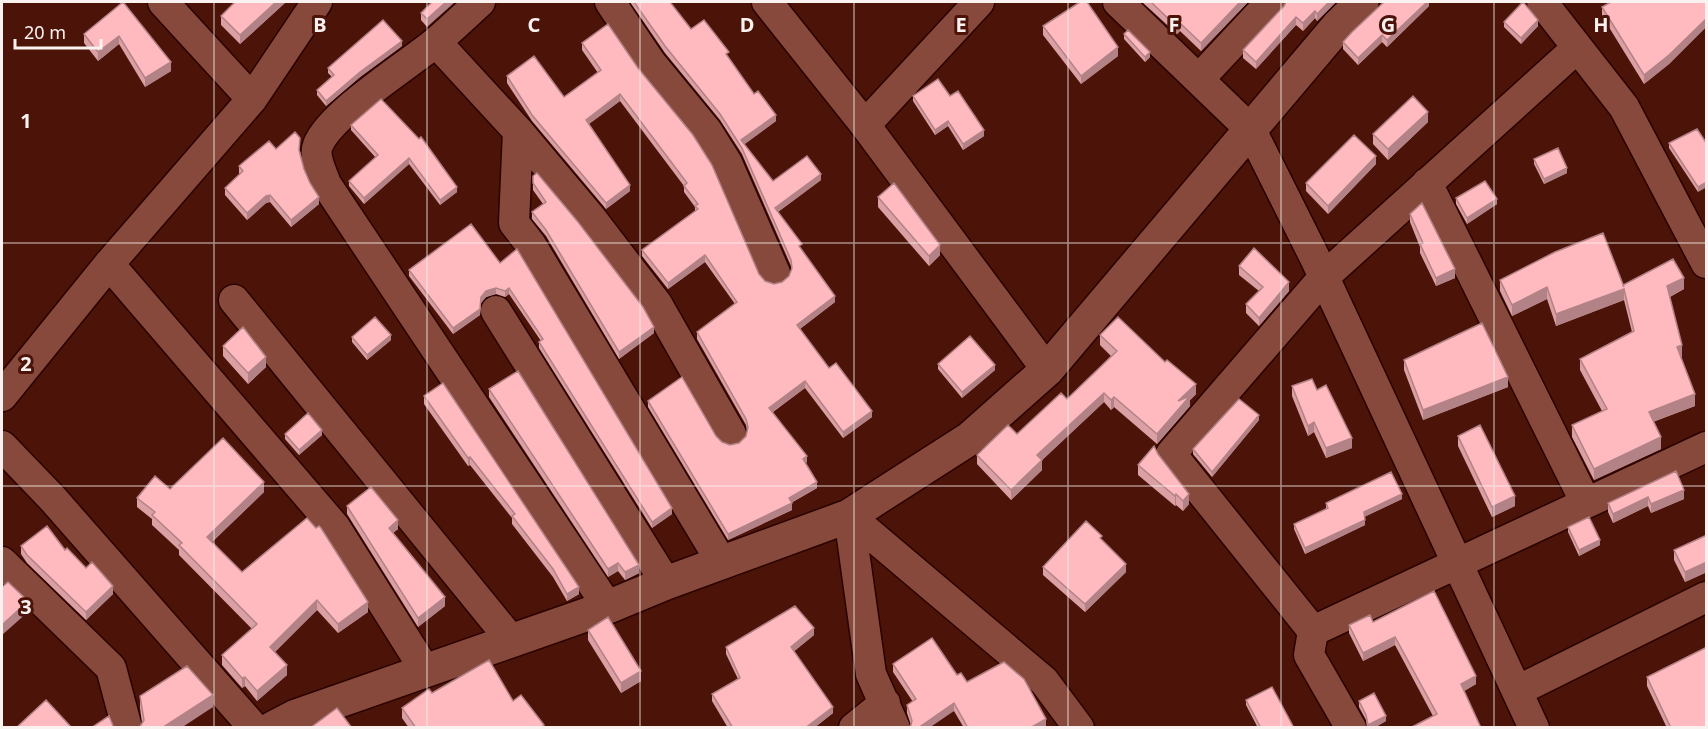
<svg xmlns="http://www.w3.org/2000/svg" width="1708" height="729" viewBox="0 0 1708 729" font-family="'Noto Sans',sans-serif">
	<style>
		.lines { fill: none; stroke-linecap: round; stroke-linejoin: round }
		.minor-casing { stroke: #2a0200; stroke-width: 33 }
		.tertiary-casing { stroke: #2a0200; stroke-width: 36 }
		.minor { stroke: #87493b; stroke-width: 30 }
		.tertiary { stroke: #87493b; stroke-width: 33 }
		.wall { fill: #daa0a4 }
		.shaded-wall { fill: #b28286 }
		.building { fill: #febabf; stroke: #b28286; stroke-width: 1.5 }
		.grid { fill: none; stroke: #faf2f0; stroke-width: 1.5; stroke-opacity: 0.55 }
		.grid-label { font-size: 20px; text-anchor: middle; font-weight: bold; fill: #faf2f0; stroke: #4c1409; stroke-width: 6; stroke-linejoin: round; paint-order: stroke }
	</style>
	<rect width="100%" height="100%" fill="#4c1409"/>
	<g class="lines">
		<defs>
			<path id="minor" d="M163,2L252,99
				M480,2C466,15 451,29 436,42C408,65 330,114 318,145C313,157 322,172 326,184L608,607
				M610,2L651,63L707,131L727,163L775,273
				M767,2L865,125
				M979,2L865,125L1047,370
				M1118,2L1251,130L1315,258L1534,728
				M1542,2L1624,107L1706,263
				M436,42L518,131L591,218L657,304L731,434
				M1199,79L1271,2
				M518,131L514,223L531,245L722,563
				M1427,183L1586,503
				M109,264L335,527L425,670
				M234,300L511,640
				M496,311L666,583
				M2,396L109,264L252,99L317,2
				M2,446L53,499L254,728
				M849,516L1044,681L1079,728
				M849,516L871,674L895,728
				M2,562L111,668L127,728
				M1313,631L1171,454L1324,277L1577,48
				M1517,691L1706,597
				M854,728L885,703
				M1351,728L1309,655L1313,631L1706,447"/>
			<path id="tertiary" d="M273,728L296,716L608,607L666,583L849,516L969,439L1047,370L1338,26L1362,2"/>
		</defs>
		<!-- minor casing -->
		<use href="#minor" class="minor-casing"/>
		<!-- tertiary casing -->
		<use href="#tertiary" class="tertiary-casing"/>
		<!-- minor -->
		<use href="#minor" class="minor"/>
		<!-- tertiary -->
		<use href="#tertiary" class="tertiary"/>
	</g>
	<!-- wall -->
	<path class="wall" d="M123,2L171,71L145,87L119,44L98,61L84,43V34Z
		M286,2L240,44L221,25V16Z
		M432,2L427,27L421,20V13Z
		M630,2H670L691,29L729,58L754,94L776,121L744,144L773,181L821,180L778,212L802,250L835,302L800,329L829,368L872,417L843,438L805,388L773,412L807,462L805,463L817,488L791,503L792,510L728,540L648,407V401L716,436L722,442L730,445L739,443L746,436L747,431L746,425L697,339V332L735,304L705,262L668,289L642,256V250L695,211V207L684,192V186L620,101L589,124L630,191L606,209L532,121L507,83V76L564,97L598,73L582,50V43L759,274L765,281L774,284L782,282L789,276L791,270V266L742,154L720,120L665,53Z
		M1142,2H1248L1201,51L1180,31L1177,34Z
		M1336,2L1317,21L1315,18L1303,31L1296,25L1256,69L1243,58V50L1284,6Z
		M1429,2V6L1387,47L1382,42L1358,65L1343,49V42Z
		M1607,2H1707V26L1669,64L1644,84L1602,16V7L1608,4Z
		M1504,22L1538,26L1521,44L1504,27Z
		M1043,26L1118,56L1081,84L1043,35Z
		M1124,34L1150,57L1145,62L1124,39Z
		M402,46L360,77L326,106L317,95V90L332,77L328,73V68Z
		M913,96H950L984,136L963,150L948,126L935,135L913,101Z
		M381,99L457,192L440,205L409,164L364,204L349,186V181L376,158L351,130V125Z
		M1428,122L1388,160L1373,144V134Z
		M1669,143L1707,144L1698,192L1669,148Z
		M276,149L300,151L304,169L319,204L291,227L270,202L266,203L247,220L225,195V188L240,174L239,173V166Z
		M1534,159L1567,173L1544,184L1534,164Z
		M1376,164L1328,214L1306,191V183Z
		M533,176L654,333L619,359L546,236L532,219V212L543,204L533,190Z
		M878,197L940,255L929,266L878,207Z
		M1456,198L1497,204L1467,224L1456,204Z
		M1410,214L1455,278L1436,286L1420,253V247L1410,222Z
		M471,224L672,514L652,528L539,348V342L541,341L509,294L505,297L496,294L486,297L481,303L480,315L453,334L409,276V270Z
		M1239,266L1289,291L1259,326L1246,313V304L1259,291L1239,275Z
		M1500,280L1684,289L1670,297L1682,357H1681L1695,406L1653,422L1661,449L1594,480L1572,437V425L1602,411L1580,370V359L1632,332L1624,300L1556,326L1547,299L1512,316L1500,291Z
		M1100,335L1196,394L1190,400V406L1157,444L1114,407L1111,410L1104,402L1042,460V470L1011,500L977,464V455L1017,434L1067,399L1111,356L1100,345Z
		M352,337L391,340L367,360L352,342Z
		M223,346L266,367L248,384L223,356Z
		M1404,360L1508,387L1423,420L1404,370Z
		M938,364L995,370L962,398L938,369Z
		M1292,386L1317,390L1352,448L1326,458L1314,432L1308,436L1292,396Z
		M489,389L639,573L625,580L618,571L608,577L489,397Z
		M424,396L579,594L567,601L553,577L512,524V518L470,465L468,466L424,404Z
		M1259,420L1212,477L1193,454V449Z
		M285,434L322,435L299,455L285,439Z
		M1458,436L1515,506L1492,517L1458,446Z
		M1158,454L1189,504L1183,511L1176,505L1175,506L1138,475V465Z
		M170,489L264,492L212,542L242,572L368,612L338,633L317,610L275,652L287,675L257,701L245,686L242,688L222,665V655L252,629L179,555V550L152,525V519L137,507V498Z
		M1684,490V499L1651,513L1648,506L1613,523L1608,512V503Z
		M1402,499L1364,517L1365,525L1305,554L1294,529V524L1326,509V503Z
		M347,506L398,529L393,533L445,606L418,627L347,514Z
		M1568,527L1600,545L1579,556L1568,532Z
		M1707,535V572L1685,582L1674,560V550Z
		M21,546L65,550L113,594L86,620L27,563L21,554Z
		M1043,567L1126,572L1085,612L1043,575Z
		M1373,622L1476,684L1464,691L1481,728L1433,716L1395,645L1363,661L1349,633V625Z
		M588,630L641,681L621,693L588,640Z
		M814,635L794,651L833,713L814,728H728L712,701V694L738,679L726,654V647Z
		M893,664L957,675L967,682L1046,727L964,728L954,711L911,725L907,713V705L913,702L893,672Z
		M1647,677L1707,728H1667L1647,686Z
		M432,693L513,701L544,728H409L402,718V708Z
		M140,696L213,707L142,723L140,708Z
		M1246,700L1294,728H1258L1246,705Z
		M1359,701L1386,721L1374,728H1367L1366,720L1359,707Z"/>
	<!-- shaded-wall -->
	<path class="shaded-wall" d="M276,2H286L240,44V35Z
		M446,2H455L427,27V19Z
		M1240,2H1248L1201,51V43Z
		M1329,2H1336L1317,21V14Z
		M1426,2H1429V6L1387,47V40Z
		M1315,11V18L1303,31V23Z
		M1296,17V25L1256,69V62Z
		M1707,18V26L1669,64L1644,84V75Z
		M1538,20V26L1521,44V38Z
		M1180,23V31L1177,34V27Z
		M1382,35V42L1358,65V58Z
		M119,36V44L98,61V52Z
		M402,41V46L360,77L326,106V101L360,72Z
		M1118,47V56L1081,84V76Z
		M1150,52V57L1145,62V57Z
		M171,62V71L145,87V78Z
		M620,94V101L586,126V120Z
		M1428,112V122L1388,160V149Z
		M776,115V121L741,147V140Z
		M948,121V126L935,135V130Z
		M984,130V136L963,150V144Z
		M1376,156V164L1328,214V206Z
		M409,158V164L364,204V198Z
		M1567,168V173L1544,184V179Z
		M821,174V180L775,214V208Z
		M1707,182V187L1698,192V187Z
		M630,185V191L606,209V203Z
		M457,187V192L440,205V200Z
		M270,195V202L266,203L247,220V213L266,196Z
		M319,197V204L291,227V220Z
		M1497,199V204L1467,224V218Z
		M940,245V255L929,266V256Z
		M705,255V262L668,289V283Z
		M1455,269V278L1436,286V278Z
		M1684,278V289L1667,298V286Z
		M1289,282V291L1259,326V318Z
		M1547,287V299L1512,316V305Z
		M496,288V294L486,297L481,303L480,315L453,334V328L486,291Z
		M509,288V294L505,297V291Z
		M1624,289V300L1556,326V314Z
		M835,296V302L797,331V325Z
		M654,327V333L619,359V352Z
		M391,335V340L367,360V355Z
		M1682,345V357L1677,358V347Z
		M266,357V367L248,384V373Z
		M995,365V370L962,398V392Z
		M1508,377V387L1423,420V410Z
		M805,381V388L769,414V408Z
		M1196,384V394L1190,400V406L1157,444V434L1178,401Z
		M1104,393V402L1037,465V455Z
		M1695,394V406L1649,423V412Z
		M1114,397V407L1111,410V400Z
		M872,411V417L843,438V432Z
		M1259,415V420L1212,477V472Z
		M1314,422V432L1308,436V426Z
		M322,430V435L299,455V450Z
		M1661,437V449L1594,480V469Z
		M1352,438V448L1326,458V448Z
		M807,456V462L803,465V459Z
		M470,457V465L468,466V458Z
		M1042,460V470L1011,500V490Z
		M264,482V492L207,547V537Z
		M817,482V488L789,504V498Z
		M1684,490V499L1651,513V504Z
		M1176,494V505L1175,506V496Z
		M1189,494V504L1183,511V501Z
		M1402,494V499L1364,517V512Z
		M1515,496V506L1492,517V507Z
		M1648,497V506L1613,523V514Z
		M792,503V510L728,540V534Z
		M672,508V514L652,528V522Z
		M398,520V529L389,536V528Z
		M1365,520V525L1305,554V548Z
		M1600,540V545L1579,556V550Z
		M1707,562V572L1685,582V572Z
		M618,563V571L608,577V569Z
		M1126,564V572L1085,612V604Z
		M639,565V573L625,580V572Z
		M113,586V594L86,620V612Z
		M579,587V594L567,601V594Z
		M445,597V606L418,627V618Z
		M317,600V610L270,656V647Z
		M28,601V612L2,635V625Z
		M368,602V612L338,633V624Z
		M814,628V635L791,654V647Z
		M1395,637V645L1363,661V653Z
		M287,665V675L257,701V691Z
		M641,671V681L621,693V683Z
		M1476,676V684L1461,693V684Z
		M245,677V686L242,688V678Z
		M213,695V707L181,728H162Z
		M954,703V711L929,728H918Z
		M833,707V713L814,728H805Z
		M1386,716V721L1374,728H1368V725Z
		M1046,719V727L1045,728H1030Z"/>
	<!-- building -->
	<path class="building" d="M123,2L171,62L145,78L119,36L98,52L84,34Z
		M235,2H276L240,35L221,16Z
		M432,2H446L427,19L421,13Z
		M634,2H670L691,29L704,20L729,52L726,54L754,94L758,91L776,115L741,140L773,181L807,156L821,174L775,208L802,244L799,246L835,296L797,325L829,368L836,363L872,411L843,432L805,381L769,408L807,456L803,459L817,482L789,498L792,503L728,534L648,401L682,377L716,436L722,442L730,445L739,443L746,436L748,427L746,419L697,332L737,302L705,255L668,283L642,250L698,209L695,206L698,204L684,186L687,183L620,94L586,120L630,185L606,203L532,115L507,76L534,56L564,97L601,70L582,43L608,24L638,68L693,135L712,165L759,274L765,281L774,284L782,282L789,276L792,268L791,260L742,148L720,114L665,46Z
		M1080,2H1087L1118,47L1081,76L1043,26Z
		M1151,2H1240L1201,43L1180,23L1177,27Z
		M1286,2H1329L1317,14L1315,11L1303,23L1296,17L1256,62L1243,50L1284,6Z
		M1384,2H1427L1387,40L1382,35L1358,58L1343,42L1352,32Z
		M1523,2L1538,20L1521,38L1504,22Z
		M1611,2H1707V18L1669,55L1644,75L1602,7Z
		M383,20L402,41L360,72L326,101L317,90L334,75L328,68Z
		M1128,30L1150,52L1145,57L1124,34Z
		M938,79L950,96L958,91L984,130L963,144L948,121L935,130L913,96Z
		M1413,96L1428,112L1388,149L1373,134Z
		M381,99L419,139L421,137L457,187L440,200L409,158L364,198L349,181L378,155L351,125Z
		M1697,129L1707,144V182L1698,187L1669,143Z
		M295,132L300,138L299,150L304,169L310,183L319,197L291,220L270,195L266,196L247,213L225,188L243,171L239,166L269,141L276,149Z
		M1354,135L1376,156L1328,206L1306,183Z
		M1558,148L1567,168L1544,179L1534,159Z
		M537,173L578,222L643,307L654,327L619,352L546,230L532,212L546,202L533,183V176Z
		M1485,181L1497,199L1467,218L1456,198Z
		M894,183L940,245L929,256L878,197Z
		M1422,203L1455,269L1436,278L1420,244L1423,243L1410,214Z
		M471,224L500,263L517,249L672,508L652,522L539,342L543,339L509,288L505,291L496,288L486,291L481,297L480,309L453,328L409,270Z
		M1603,233L1624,287L1623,285L1673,259L1684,278L1667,286L1682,345L1677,347L1695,394L1649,412L1661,437L1594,469L1572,425L1607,409L1580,359L1634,331L1624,289L1556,314L1547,287L1512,305L1500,280L1555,252Z
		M1254,248L1289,282L1259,318L1246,304L1263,287L1239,266Z
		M375,317L391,335L367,355L352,337Z
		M1118,317L1165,362L1167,360L1196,384L1178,401L1190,396L1157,434L1114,397L1111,400L1104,393L1037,455L1042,460L1011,490L977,455L1008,425L1017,434L1061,393L1067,399L1117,351L1100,335Z
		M1482,323L1508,377L1423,410L1404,360Z
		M243,327L266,357L248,373L223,346Z
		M970,336L995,365L962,392L938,364Z
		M518,371L639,565L625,572L618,563L608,569L489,389Z
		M1312,379L1317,390L1326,385L1352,438L1326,448L1314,422L1308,426L1292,386Z
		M443,383L579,587L567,594L553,569L512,516L515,514L470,457L468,458L424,396Z
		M1239,399L1259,415L1212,472L1193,449Z
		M308,413L322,430L299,450L285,434Z
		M1480,425L1515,496L1492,507L1458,436Z
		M223,438L264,482L207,537L242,572L307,518L316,528L319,526L321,528L368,602L338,624L317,600L270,647L287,665L257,691L245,677L242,678L222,655L257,624L179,545L182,543L152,515L155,512L137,498L155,476L170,489Z
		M1154,446L1158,454L1189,494L1183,501L1176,494L1175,496L1138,465Z
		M1676,471L1684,490L1651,504L1648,497L1613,514L1608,503Z
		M1391,472L1402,494L1364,512L1365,520L1305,548L1294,524L1328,508L1326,503Z
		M371,487L398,520L389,528L445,597L418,618L347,506Z
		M1589,517L1600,540L1579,550L1568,527Z
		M1086,521L1102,536L1100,538L1126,564L1085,604L1043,567Z
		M47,526L65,550L67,548L86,568L92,562L113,586L86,612L27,555L21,546Z
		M1707,535V562L1685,572L1674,550Z
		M8,582L28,601L2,625V587Z
		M1434,591L1476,676L1461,684L1481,728H1410L1437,714L1395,637L1363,653L1349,625L1370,615L1373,622Z
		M795,606L814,628L791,647L833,707L805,728H733L712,694L740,678L726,647Z
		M608,617L641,671L621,683L588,630Z
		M932,638L957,675L961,673L967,682L1004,662L1024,679L1046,719L1030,728H968L954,703L918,728H910L912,721L907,705L916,699L893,664Z
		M1707,647V728H1671L1647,677Z
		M489,660L513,701L521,695L544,725L541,728H416L402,708L429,689L432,693Z
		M187,666L213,695L162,728H139L144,720L140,696Z
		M1272,687L1294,728H1261L1246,700Z
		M1374,693L1386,716L1368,725L1366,715L1359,701Z
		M46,700L72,728H16Z
		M337,708L352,728H310Z
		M109,716L114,728H91Z"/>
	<!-- grid -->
	<path class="grid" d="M214,2V728M427,2V728M640,2V728M854,2V728M1068,2V728M1281,2V728M1494,2V728M2,243H1706M2,486H1706"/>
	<g class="grid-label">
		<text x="320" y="32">B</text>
		<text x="534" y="32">C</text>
		<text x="747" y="32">D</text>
		<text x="961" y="32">E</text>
		<text x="1174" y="32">F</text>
		<text x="1388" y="32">G</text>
		<text x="1601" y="32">H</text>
		<text x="26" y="128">1</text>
		<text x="26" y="371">2</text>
		<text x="26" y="614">3</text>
	</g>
	<!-- border -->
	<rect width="1708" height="729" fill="none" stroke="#faf2f0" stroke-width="6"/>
	<!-- scale -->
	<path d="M15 39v9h86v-9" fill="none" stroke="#faf2f0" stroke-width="3"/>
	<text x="24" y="39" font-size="18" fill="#faf2f0" stroke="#4c1409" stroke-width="4.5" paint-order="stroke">20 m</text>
</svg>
